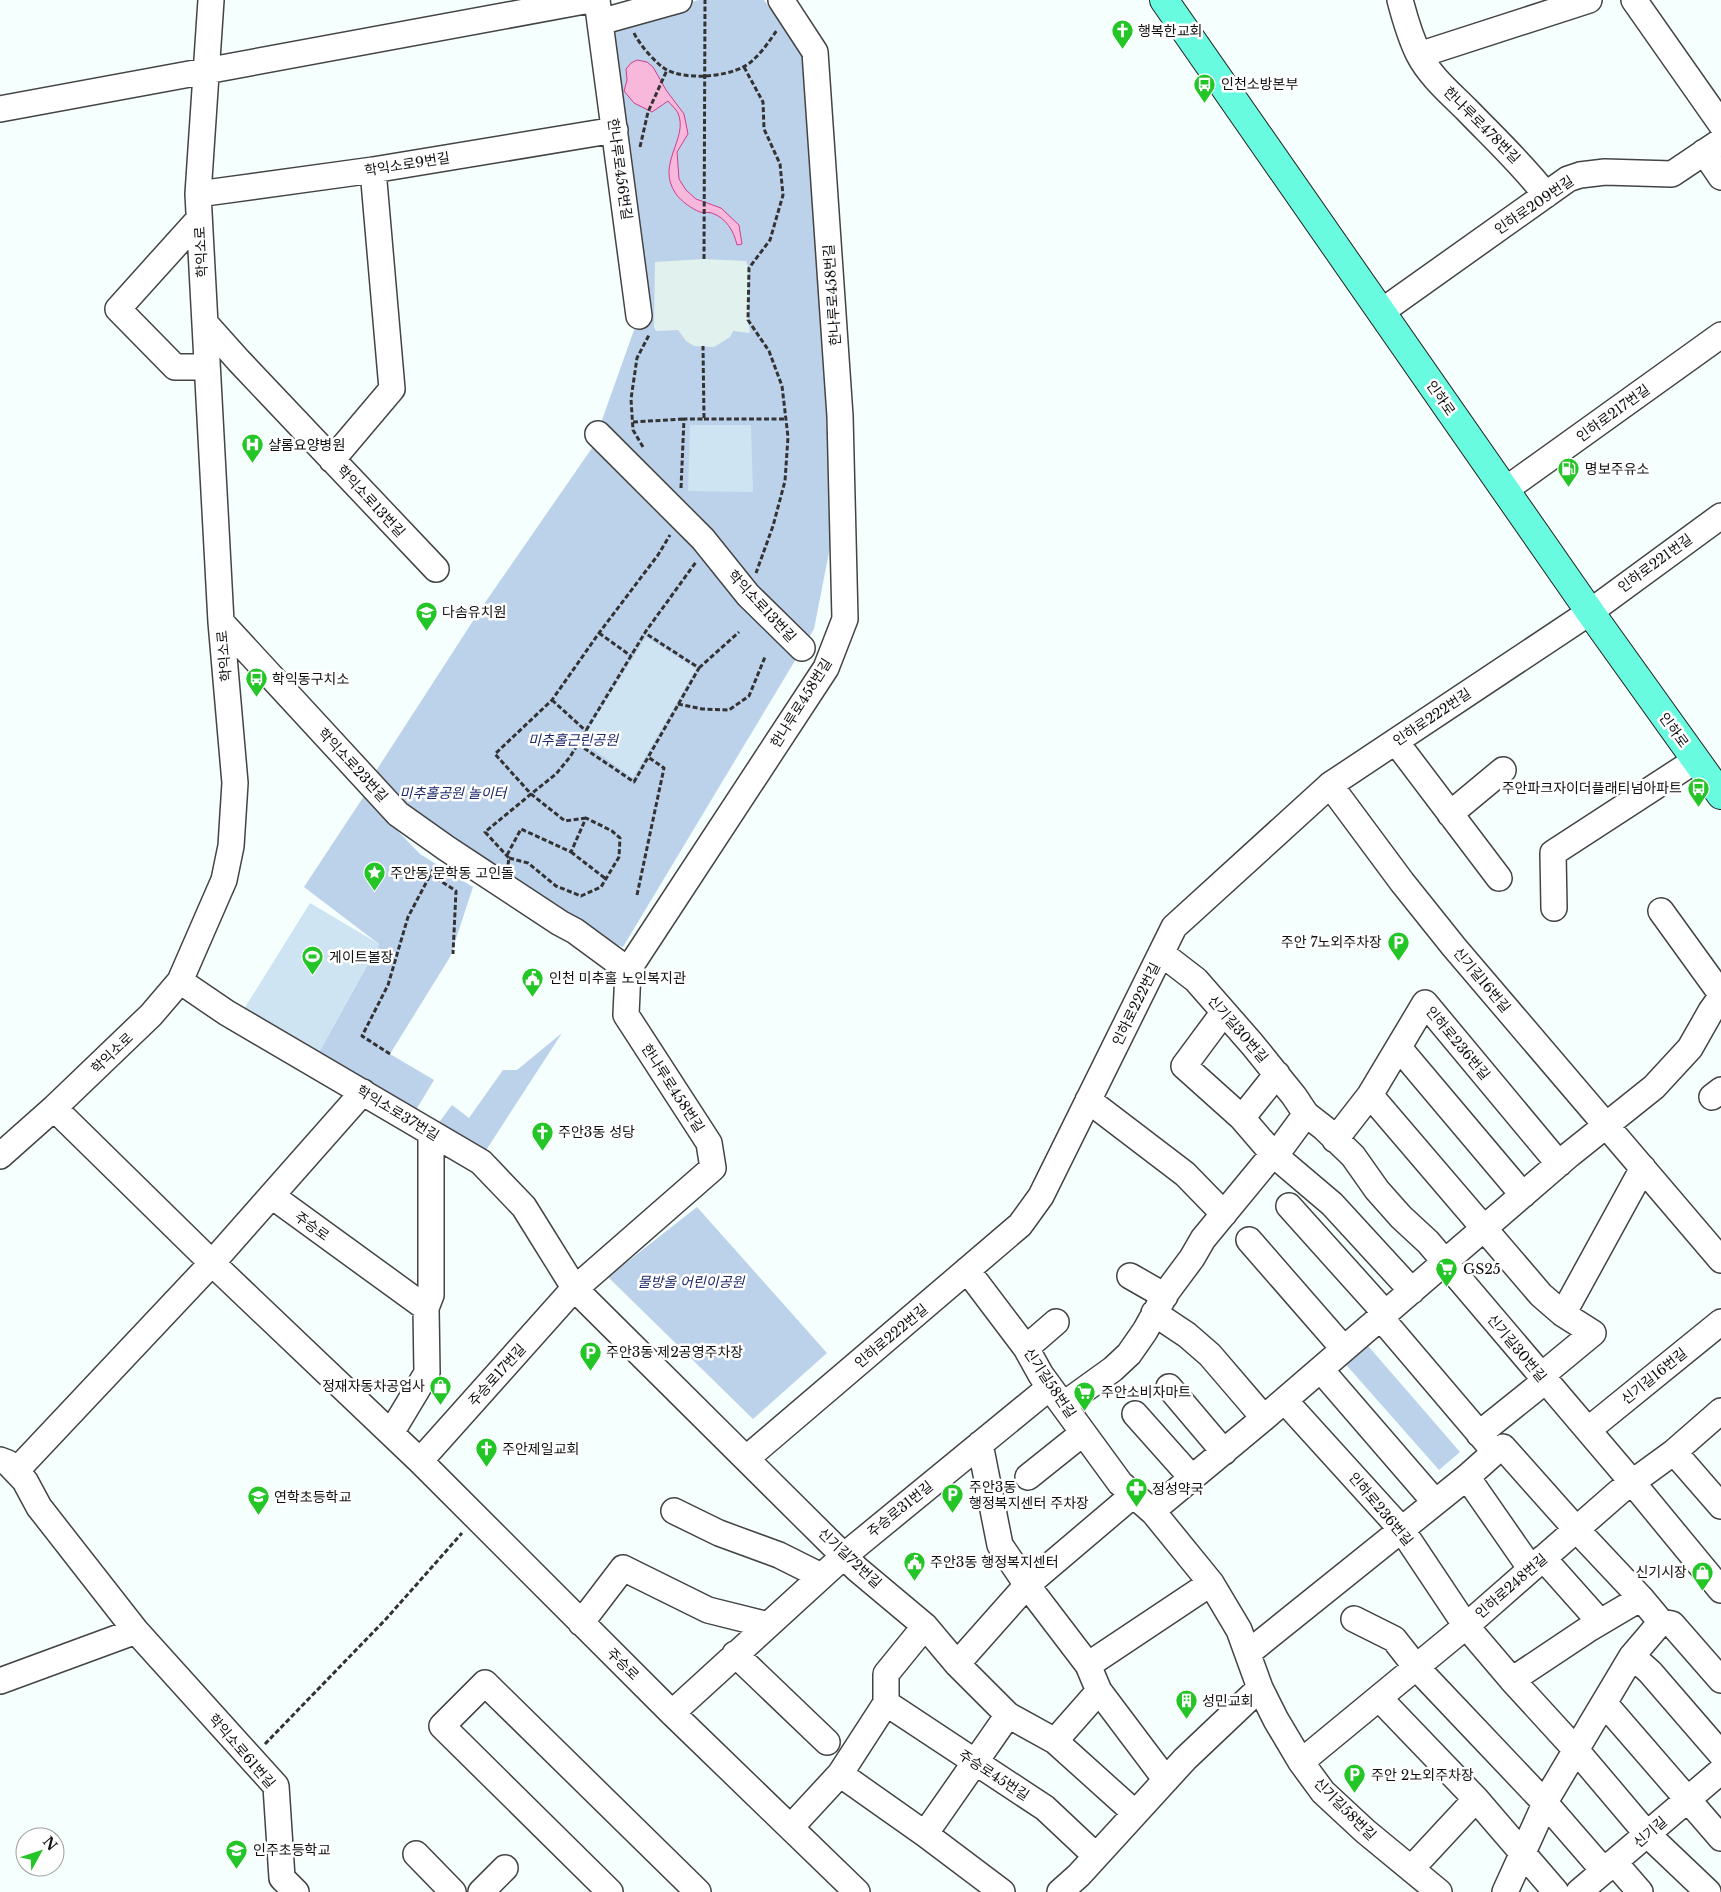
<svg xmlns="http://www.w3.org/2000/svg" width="1721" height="1892" viewBox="0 0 1721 1892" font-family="'Libre Baskerville','Noto Sans KR',serif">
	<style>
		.green { fill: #bcd2eb }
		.pitch { fill: #cee4f2 }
		.plaza { fill: #e1f1ee }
		.water { fill: #f8b8dc; stroke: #d13d8d }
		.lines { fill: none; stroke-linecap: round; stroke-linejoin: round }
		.minor-casing { stroke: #444; stroke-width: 28 }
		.major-casing { stroke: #222; stroke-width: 30 }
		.path { stroke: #333; stroke-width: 3; stroke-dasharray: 5 2.5; stroke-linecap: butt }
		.minor { stroke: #fff; stroke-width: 25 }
		.major { stroke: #69fbe0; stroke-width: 28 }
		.labels { text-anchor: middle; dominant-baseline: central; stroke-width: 5; stroke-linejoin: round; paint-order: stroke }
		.poi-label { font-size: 14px; fill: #111; stroke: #fff; text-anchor: start }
		.street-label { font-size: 14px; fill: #111; stroke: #fff }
		.park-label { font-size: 14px; font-style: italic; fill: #1e296b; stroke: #fff }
	</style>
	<rect width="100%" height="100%" fill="#f4fffe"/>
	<!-- green -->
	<path class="green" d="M699,0H764L769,7L777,12V18L809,64L832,537L814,629L623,947L575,931L409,811L374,774L482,607L592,448L639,316L600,22Z
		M364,796L420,854L473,887L450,957L390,1054L434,1080L410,1120L318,1054L379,944L304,887Z
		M562,1033L481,1158L431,1133L452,1105L469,1118L503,1070H517Z
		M697,1207L827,1353L753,1419L608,1277Z
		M1363,1340L1460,1452L1439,1470L1341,1359Z"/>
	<!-- pitch -->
	<path class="pitch" d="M690,425H751L753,492L688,491Z
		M646,637L696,669L633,778L581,741Z
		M310,903L379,944L318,1054L244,1009Z"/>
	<!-- plaza -->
	<path class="plaza" d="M704,259L746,261L749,268L748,320L750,333L733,331L730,337L714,347L694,346L686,341L678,330L656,331L654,327L655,262Z"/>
	<!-- water -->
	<path class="water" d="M637,60L647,62L653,67L666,90L684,114L688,134L677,152L679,179L686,190L696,199L721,208L739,225L742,244L737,245C734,231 726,218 712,213C708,212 704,213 700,212C692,209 681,201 676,194C655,164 689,139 678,113C676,109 671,105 668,101L652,112L634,103L624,91L627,80L626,69L631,63Z"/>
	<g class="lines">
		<defs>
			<path id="minor" d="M597,0L639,316
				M1400,0C1405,19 1410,37 1419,55C1430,76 1450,93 1467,110C1494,138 1522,164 1546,195
				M1634,0L1721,124
				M600,22L679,0
				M1419,55L1589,0
				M0,109L590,0
				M1704,152L1721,177
				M198,194L373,170L615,130
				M199,219L118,309L175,367H207
				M1381,312L1568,179L1580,175L1605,172L1672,174L1721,141
				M205,323L239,361L436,569
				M598,434L703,539L748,595L802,648
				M332,460L392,389L373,170
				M1505,490L1721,335
				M221,622L398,814L446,848L560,923L575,931L628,970
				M1396,742L1499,878
				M1330,785L1402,882L1454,947L1721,1260
				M1450,814L1503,770
				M1554,908L1553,853L1696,760
				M1661,911L1721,994
				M1161,953L1196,980L1252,1044L1294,1096L1306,1114L1324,1128L1353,1156L1377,1190L1401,1217L1428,1242L1632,1482L1721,1590
				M180,981L227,1013L481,1162L524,1207L575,1289L857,1569L925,1626L957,1664L1008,1715L1055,1741L1135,1813
				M1224,1012L1184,1066L1242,1118L1273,1154L1332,1204L1412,1291
				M1399,1048L1523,1195
				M1370,1095L1541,1295L1563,1314L1593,1333L1541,1376
				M1712,1097L1721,1090
				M1088,1100L1185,1174L1224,1214
				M54,1108L212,1263L420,1461L672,1713L857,1892
				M1242,1118L1277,1074
				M1335,1140L1370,1095L1425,1003L1559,1164
				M0,1156L54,1108L151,1015L180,981L224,880L231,846L235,783L221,622L198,194L211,0
				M272,1196L426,1308L427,1373L391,1433
				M1289,1206L1386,1314
				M1249,1240L1344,1349
				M967,1270L1026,1348L1041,1375L1120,1483L1154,1513L1211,1583L1239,1630L1260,1688L1276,1720L1301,1762L1323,1792L1365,1831L1439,1892
				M1130,1276L1165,1296
				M426,1308L431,1295V1133
				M1154,1313L1187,1335L1210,1355L1264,1418
				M1563,1314L1643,1168
				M1026,1348L1056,1322
				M1321,1370L1435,1502
				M1169,1387L1224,1452
				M1285,1401L1402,1530L1466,1626L1512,1680L1576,1750L1647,1834L1708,1892
				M1063,1405L1113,1369L1129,1354L1145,1331L1166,1293L1192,1258L1203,1239L1273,1154L1281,1148L1306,1114
				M1135,1414L1192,1478
				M1588,1430L1721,1322
				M1479,1434L1545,1381
				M980,1444L1000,1545L1027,1585L1088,1665L1099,1691L1166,1780
				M1495,1452L1503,1447L1576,1529L1641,1598
				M1674,1452L1721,1506
				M747,1458L1020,1225L1041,1196L1174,927L1330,785L1590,612L1721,516
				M0,1460L8,1463L25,1481L39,1507L136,1631L276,1786L282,1878L296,1892
				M420,1461L570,1293L713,1168L709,1143L626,1015L628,970L826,668L845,619L840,416L815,52L781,0
				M16,1471L212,1263L363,1092
				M1028,1477L1083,1433
				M1467,1477L1531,1569
				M674,1511L719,1533L779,1555L821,1576
				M1154,1513L1157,1507L1264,1418L1569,1155L1654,1087L1690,1048L1711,1011L1721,997
				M1543,1558L1600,1622
				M1354,1619L1394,1639L1416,1667L1545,1803L1604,1871
				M1661,1622L1672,1624L1721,1680
				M581,1623L623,1568L708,1610L768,1625
				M1248,1653L1467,1477L1495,1452L1381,1318
				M735,1654L827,1742
				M1632,1656L1650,1672L1721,1754
				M957,1664L1027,1585L1133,1495
				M1088,1665L1211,1583
				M0,1681L136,1631
				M1379,1698L1476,1799L1556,1892
				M886,1703L1045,1808L1096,1856
				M1604,1703L1721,1838
				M672,1713L845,1555L1050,1387
				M1055,1741L1099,1691
				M1301,1762L1466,1626L1619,1492L1674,1452L1721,1411
				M840,1774L925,1834L1002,1892
				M791,1827L840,1774L886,1703V1674L925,1626
				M925,1834L1008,1715
				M416,1854L453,1892
				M1614,1862L1640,1892
				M1411,1869L1476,1799
				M481,1892L505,1868
				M610,1892L442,1726L485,1683L698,1892
				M1060,1892L1079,1875L1185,1759L1260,1688
				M1505,1892L1549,1795L1632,1656L1661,1622L1641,1598L1587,1630L1512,1680
				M1579,1892L1721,1771"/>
			<path id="major" d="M1164,0L1590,612L1721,795"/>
		</defs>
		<!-- minor casing -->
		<use href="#minor" class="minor-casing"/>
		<!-- major casing -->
		<use href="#major" class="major-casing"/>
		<!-- path -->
		<path class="path" d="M634,33C639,44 657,65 667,70C687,80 724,77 743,67C756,61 769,42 777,30
			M744,67L763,102L764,129L780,164L783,195L770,240L749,268L748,320L769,351L782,386L788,437L785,481L773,526L756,573
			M640,147L648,112L667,70
			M704,259L705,0
			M704,419H787
			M633,422L684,419
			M643,447L633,430L631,399L637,358L649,335
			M681,488L684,419H704L703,346
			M599,633L631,656
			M699,668L739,632
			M552,700L586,731
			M678,704L702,709L729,710L749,696L765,657
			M578,744L634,782L699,668L645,633
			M586,818L565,821L531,794L556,774L570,757L646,631L696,562
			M571,852L606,879
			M507,855L521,829L571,852L586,818L612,831L620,838L619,857L601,887L581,896L556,886L528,863L509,858
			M508,865L509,858L485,832L531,794L495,754L552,700L599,633L658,555L670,535
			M430,874L456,891L453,954
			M637,895L664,768L648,757
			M390,1054L362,1036L388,985L408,917L435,866
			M265,1744L386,1619L462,1533"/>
		<!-- minor -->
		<use href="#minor" class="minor"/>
		<!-- major -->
		<use href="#major" class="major"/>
	</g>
	<!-- icons -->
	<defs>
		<symbol id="church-pin" viewBox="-11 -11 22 30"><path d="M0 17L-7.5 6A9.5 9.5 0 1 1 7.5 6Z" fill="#24c526" stroke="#fff"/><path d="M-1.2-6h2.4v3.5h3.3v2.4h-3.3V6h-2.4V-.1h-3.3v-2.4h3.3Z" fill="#fff"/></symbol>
		<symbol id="bus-pin" viewBox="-11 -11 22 30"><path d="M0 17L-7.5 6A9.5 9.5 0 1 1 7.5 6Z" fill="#24c526" stroke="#fff"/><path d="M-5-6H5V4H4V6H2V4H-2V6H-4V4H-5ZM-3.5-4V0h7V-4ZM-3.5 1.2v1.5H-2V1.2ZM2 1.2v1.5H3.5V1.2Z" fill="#fff"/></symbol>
		<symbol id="hospital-pin" viewBox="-11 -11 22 30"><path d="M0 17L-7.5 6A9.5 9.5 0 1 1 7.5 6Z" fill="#24c526" stroke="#fff"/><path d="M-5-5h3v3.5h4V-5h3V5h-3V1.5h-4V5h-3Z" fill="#fff"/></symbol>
		<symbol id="fuel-pin" viewBox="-11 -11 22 30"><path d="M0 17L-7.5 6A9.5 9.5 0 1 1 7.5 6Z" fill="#24c526" stroke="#fff"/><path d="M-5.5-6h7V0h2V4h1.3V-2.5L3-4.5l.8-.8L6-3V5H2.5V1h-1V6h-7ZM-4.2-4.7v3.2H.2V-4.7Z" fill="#fff"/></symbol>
		<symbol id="school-pin" viewBox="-11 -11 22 30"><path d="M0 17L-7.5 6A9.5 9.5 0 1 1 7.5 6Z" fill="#24c526" stroke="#fff"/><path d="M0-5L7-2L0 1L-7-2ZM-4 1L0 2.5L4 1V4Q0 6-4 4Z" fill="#fff"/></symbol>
		<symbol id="sight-pin" viewBox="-11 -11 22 30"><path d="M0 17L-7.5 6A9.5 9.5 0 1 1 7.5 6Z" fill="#24c526" stroke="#fff"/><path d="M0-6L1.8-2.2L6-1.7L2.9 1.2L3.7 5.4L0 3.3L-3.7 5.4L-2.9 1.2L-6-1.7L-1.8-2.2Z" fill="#fff"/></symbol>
		<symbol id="parking-pin" viewBox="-11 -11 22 30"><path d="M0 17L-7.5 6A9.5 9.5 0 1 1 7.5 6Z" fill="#24c526" stroke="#fff"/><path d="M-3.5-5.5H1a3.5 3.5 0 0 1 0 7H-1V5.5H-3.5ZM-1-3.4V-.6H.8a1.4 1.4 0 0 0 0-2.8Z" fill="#fff"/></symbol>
		<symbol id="stadium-pin" viewBox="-11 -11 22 30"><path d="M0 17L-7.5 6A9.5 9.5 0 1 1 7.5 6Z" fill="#24c526" stroke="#fff"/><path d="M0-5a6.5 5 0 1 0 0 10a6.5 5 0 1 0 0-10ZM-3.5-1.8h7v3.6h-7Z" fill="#fff"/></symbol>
		<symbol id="civic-pin" viewBox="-11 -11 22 30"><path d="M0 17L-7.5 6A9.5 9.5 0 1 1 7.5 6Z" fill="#24c526" stroke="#fff"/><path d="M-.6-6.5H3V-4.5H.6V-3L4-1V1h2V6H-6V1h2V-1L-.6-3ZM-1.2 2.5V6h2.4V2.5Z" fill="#fff"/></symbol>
		<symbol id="supermarket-pin" viewBox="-11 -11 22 30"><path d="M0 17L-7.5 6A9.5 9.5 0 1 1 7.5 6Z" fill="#24c526" stroke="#fff"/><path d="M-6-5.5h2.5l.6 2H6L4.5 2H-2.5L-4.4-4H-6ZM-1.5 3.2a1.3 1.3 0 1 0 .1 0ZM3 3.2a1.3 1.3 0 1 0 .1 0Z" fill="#fff"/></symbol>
		<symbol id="shop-pin" viewBox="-11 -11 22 30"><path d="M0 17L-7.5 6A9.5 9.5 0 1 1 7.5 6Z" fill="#24c526" stroke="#fff"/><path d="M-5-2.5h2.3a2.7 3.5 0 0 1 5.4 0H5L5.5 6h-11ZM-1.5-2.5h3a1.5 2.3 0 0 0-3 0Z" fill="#fff"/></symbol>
		<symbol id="pharmacy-pin" viewBox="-11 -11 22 30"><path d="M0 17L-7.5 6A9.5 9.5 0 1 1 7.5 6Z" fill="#24c526" stroke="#fff"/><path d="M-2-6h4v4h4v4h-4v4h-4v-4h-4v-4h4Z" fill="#fff"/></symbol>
		<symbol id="building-pin" viewBox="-11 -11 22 30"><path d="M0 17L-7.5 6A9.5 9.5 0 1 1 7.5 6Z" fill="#24c526" stroke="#fff"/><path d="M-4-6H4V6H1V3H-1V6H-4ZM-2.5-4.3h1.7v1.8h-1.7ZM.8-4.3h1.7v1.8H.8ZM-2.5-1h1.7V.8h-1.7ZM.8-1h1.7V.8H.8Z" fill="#fff"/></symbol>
	</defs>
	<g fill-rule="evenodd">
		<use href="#church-pin" x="1110" y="18" width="25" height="34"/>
		<use href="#bus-pin" x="1192" y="72" width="25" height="34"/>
		<use href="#hospital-pin" x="240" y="432" width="25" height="34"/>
		<use href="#fuel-pin" x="1556" y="456" width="25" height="34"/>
		<use href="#school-pin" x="414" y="600" width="25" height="34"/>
		<use href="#bus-pin" x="244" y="666" width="25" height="34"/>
		<use href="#bus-pin" x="1686" y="776" width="25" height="34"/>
		<use href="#sight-pin" x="362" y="860" width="25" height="34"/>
		<use href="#parking-pin" x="1386" y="930" width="25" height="34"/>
		<use href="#stadium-pin" x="300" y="944" width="25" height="34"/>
		<use href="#civic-pin" x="520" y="966" width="25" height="34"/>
		<use href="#church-pin" x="530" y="1120" width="25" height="34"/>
		<use href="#supermarket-pin" x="1434" y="1256" width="25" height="34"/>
		<use href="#parking-pin" x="578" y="1340" width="25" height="34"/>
		<use href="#shop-pin" x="428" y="1374" width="25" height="34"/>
		<use href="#supermarket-pin" x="1072" y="1380" width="25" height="34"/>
		<use href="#church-pin" x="474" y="1436" width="25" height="34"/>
		<use href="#pharmacy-pin" x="1124" y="1476" width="25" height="34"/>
		<use href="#parking-pin" x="940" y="1482" width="25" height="34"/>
		<use href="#school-pin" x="246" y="1484" width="25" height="34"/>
		<use href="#civic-pin" x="902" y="1550" width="25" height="34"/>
		<use href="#shop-pin" x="1690" y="1560" width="25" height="34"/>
		<use href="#building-pin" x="1174" y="1688" width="25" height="34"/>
		<use href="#parking-pin" x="1342" y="1762" width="25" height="34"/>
		<use href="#school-pin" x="224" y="1838" width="25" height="34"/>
	</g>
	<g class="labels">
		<!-- poi labels -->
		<g class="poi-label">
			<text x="1138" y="31">행복한교회</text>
			<text x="1221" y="84">인천소방본부</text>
			<text x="268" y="445">샬롬요양병원</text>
			<text x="1585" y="469">명보주유소</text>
			<text x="442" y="612">다솜유치원</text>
			<text x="272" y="679">학익동구치소</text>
			<text x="1682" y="788" text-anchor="end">주안파크자이더플래티넘아파트</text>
			<text x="390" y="873">주안동 문학동 고인돌</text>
			<text x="1382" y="942" text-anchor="end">주안 7노외주차장</text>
			<text x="329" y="957">게이트볼장</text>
			<text x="549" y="978">인천 미추홀 노인복지관</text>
			<text x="558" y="1132">주안3동 성당</text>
			<text x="1463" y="1269">GS25</text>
			<text x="606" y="1352">주안3동 제2공영주차장</text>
			<text x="425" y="1386" text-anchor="end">정재자동차공업사</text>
			<text x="1101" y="1392">주안소비자마트</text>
			<text x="502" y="1449">주안제일교회</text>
			<text x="969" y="1487">주안3동<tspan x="969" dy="16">행정복지센터 주차장</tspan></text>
			<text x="1152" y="1489">정성약국</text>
			<text x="274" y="1497">연학초등학교</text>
			<text x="930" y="1562">주안3동 행정복지센터</text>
			<text x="1687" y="1572" text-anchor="end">신기시장</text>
			<text x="1202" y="1701">성민교회</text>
			<text x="1371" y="1775">주안 2노외주차장</text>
			<text x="253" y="1850">인주초등학교</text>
		</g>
		<!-- street labels -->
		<g class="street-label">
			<text transform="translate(1482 125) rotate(45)">한나루로478번길</text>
			<text transform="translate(407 164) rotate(-9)">학익소로9번길</text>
			<text transform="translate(620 169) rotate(82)">한나루로456번길</text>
			<text transform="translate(1534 205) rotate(-34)">인하로209번길</text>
			<text transform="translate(201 252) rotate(-93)">학익소로</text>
			<text transform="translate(832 295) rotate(-94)">한나루로458번길</text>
			<text transform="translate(1441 398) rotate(55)">인하로</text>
			<text transform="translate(1613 413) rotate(-36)">인하로217번길</text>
			<text transform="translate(371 501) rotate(47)">학익소로13번길</text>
			<text transform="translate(1655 563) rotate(-36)">인하로221번길</text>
			<text transform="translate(762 606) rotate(47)">학익소로13번길</text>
			<text transform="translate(224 656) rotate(-95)">학익소로</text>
			<text transform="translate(801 703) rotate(-58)">한나루로458번길</text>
			<text transform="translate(1432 717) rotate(-34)">인하로222번길</text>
			<text transform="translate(1674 730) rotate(54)">인하로</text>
			<text transform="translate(353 765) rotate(47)">학익소로23번길</text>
			<text transform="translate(1482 980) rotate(50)">신기길16번길</text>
			<text transform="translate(1136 1004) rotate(-64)">인하로222번길</text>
			<text transform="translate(1238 1029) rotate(49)">신기길30번길</text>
			<text transform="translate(1458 1043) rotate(50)">인하로236번길</text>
			<text transform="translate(112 1053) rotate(-44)">학익소로</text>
			<text transform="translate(673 1088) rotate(57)">한나루로458번길</text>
			<text transform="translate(398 1113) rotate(31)">학익소로37번길</text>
			<text transform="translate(312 1226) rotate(36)">주승로</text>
			<text transform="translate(891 1336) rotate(-40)">인하로222번길</text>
			<text transform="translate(1517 1348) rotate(50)">신기길30번길</text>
			<text transform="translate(497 1375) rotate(-48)">주승로17번길</text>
			<text transform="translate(1654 1376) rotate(-39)">신기길16번길</text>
			<text transform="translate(1050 1383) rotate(56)">신기길58번길</text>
			<text transform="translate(900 1509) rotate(-39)">주승로31번길</text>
			<text transform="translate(1381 1509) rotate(50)">인하로236번길</text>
			<text transform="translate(850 1558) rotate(43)">신기길72번길</text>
			<text transform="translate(1511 1586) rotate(-41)">인하로248번길</text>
			<text transform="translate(623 1664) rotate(45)">주승로</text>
			<text transform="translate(242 1751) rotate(49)">학익소로61번길</text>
			<text transform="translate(994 1775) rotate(33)">주승로45번길</text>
			<text transform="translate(1345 1809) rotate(45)">신기길58번길</text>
			<text transform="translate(1650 1832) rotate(-41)">신기길</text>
		</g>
		<!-- park labels -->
		<g class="park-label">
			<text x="573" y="740">미추홀근린공원</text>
			<text x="453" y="793">미추홀공원 놀이터</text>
			<text x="691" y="1282">물방울 어린이공원</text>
		</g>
	</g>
	<!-- north arrow -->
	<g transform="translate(40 1852) rotate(50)"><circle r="24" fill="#ffffff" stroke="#a0a0a0"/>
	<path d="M0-4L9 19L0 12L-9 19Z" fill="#24c526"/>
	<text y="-8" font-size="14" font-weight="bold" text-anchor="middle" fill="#111111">N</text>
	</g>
</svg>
